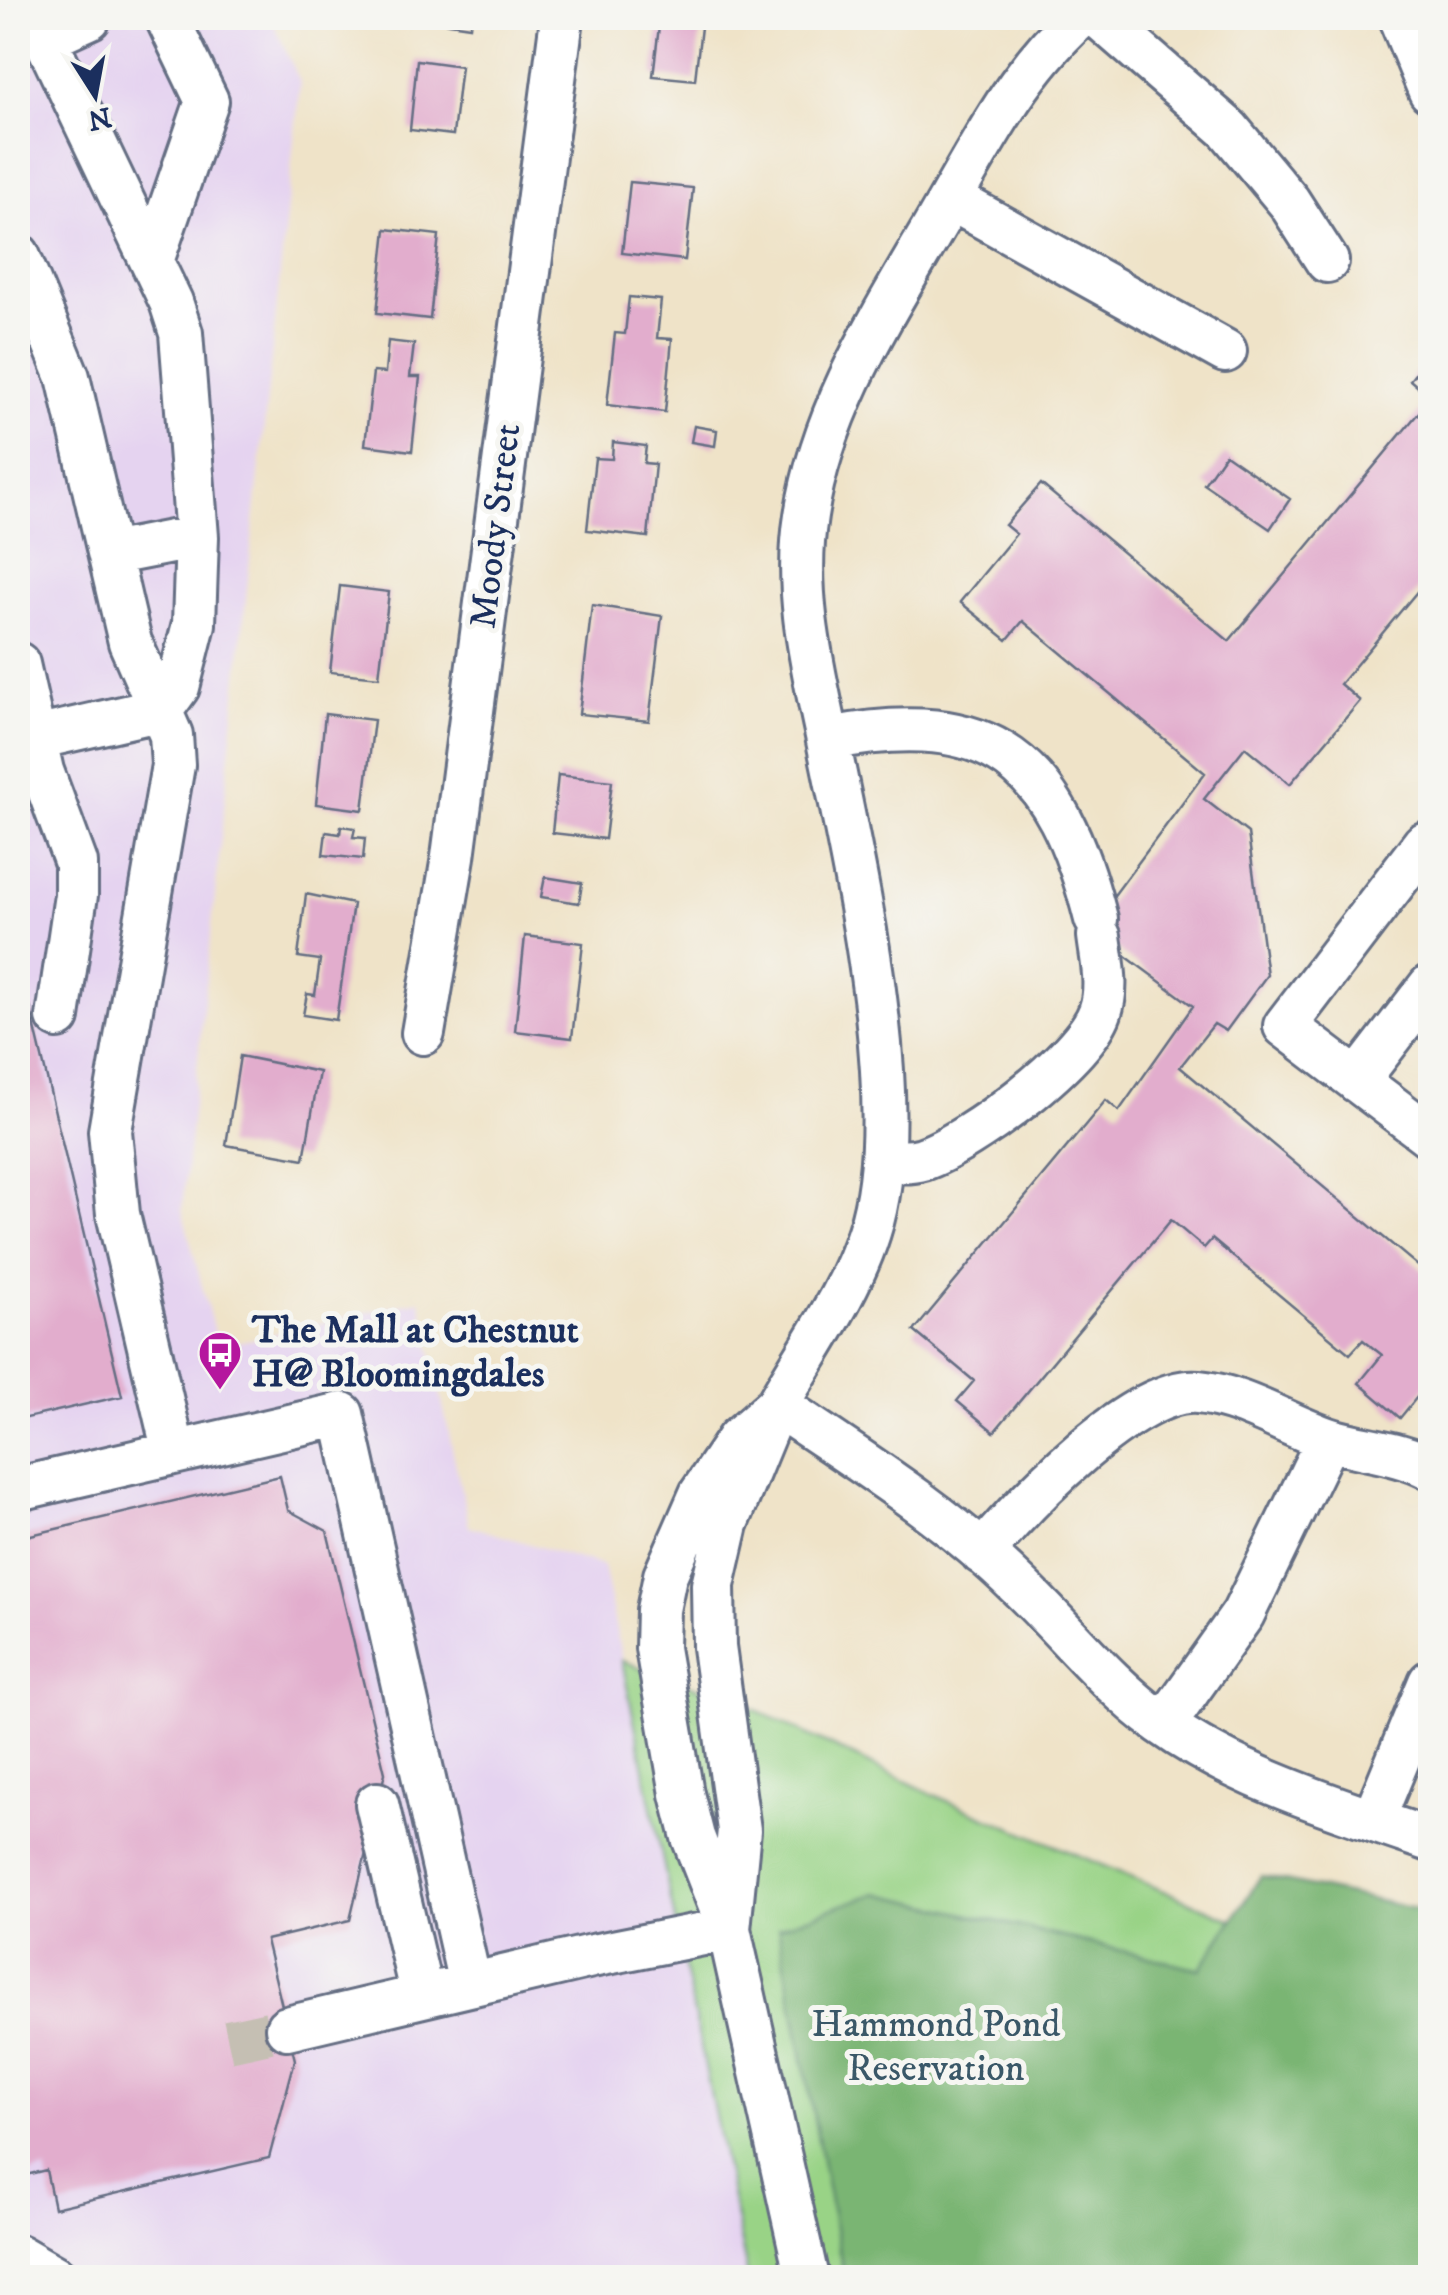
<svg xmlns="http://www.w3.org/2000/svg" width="1448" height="2295" viewBox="0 0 1448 2295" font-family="'IM FELL DW Pica',serif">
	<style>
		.built { fill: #e5d3f0 }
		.green { fill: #99d386; stroke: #5a8172; stroke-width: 2.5 }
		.forest { fill: #7ab573; stroke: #4a7268; stroke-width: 2.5 }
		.building { fill: #e2adcd }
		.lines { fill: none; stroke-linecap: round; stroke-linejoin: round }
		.minor-tunnel { stroke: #c5bfb3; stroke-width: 42; stroke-dasharray: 42 21; stroke-linecap: butt }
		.minor-casing { stroke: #656e83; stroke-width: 48 }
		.minor { stroke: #fff; stroke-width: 42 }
		.labels { text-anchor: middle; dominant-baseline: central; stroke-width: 10; stroke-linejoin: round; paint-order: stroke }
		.street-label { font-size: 38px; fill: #1b2f5e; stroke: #f6f6f2 }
		.poi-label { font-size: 38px; font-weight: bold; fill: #1b2f5e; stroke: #f6f6f2; text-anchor: start }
		.park-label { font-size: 38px; fill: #3a5868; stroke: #f6f6f2 }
	</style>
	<rect width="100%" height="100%" fill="#f6f6f2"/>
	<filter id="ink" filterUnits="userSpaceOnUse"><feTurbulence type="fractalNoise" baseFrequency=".01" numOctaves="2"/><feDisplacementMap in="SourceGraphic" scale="20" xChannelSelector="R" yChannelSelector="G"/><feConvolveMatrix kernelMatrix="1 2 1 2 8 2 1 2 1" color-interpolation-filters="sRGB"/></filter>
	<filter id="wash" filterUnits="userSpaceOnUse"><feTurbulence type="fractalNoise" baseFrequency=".0048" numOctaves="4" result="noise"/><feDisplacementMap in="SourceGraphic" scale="40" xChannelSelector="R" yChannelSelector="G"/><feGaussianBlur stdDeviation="2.25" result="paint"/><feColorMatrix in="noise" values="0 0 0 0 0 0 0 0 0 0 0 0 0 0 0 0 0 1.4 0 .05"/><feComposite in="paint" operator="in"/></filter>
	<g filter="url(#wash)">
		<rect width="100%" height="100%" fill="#efe3c8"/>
		<!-- built -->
		<path class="built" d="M18,18H271L300,82L182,1210L218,1347L420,1300L469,1526L603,1566L748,2277H18Z"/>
		<!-- green -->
		<path class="green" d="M622,1661L737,1701L943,1799L1229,1918L1430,1995V2277H748Z"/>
		<!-- forest -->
		<path class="forest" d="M1261,1876L1430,1912V2277H844L778,1927L877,1893L1200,1969Z"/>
		<g id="blocks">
			<!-- building -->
			<path class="building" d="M416,18H471L470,26Z
				M660,18H702L695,80L653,76Z
				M417,60L461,66L453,135L410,130Z
				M630,182L693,188L685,260L622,253Z
				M386,229L439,235L430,319L377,313Z
				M629,297L661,300L657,338L672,339L665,412L607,405L615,333L625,334Z
				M388,341L414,344L410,377H420L412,451L365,445L373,372L385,373Z
				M1430,355V397L1410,380Z
				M1430,399V576L1340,684L1360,701L1290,784L1245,747L1204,799L1248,833L1267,975L1226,1031L1214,1024L1180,1067L1430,1276V1381L1400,1418L1359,1383L1382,1355L1363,1340L1350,1354L1212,1239L1204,1248L1171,1220L994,1432L957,1401L974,1381L914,1331L1106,1100L1119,1111L1193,1006L1089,929L1205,773L1023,621L1007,640L960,602L1016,534L1005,525L1041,484L1229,641Z
				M694,426L717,430L715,446L691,442Z
				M613,442L646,446L644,463L655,464L648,537L587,530L595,458L612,459Z
				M1225,454L1290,499L1270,529L1204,484Z
				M340,586L389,592L379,677L330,672Z
				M592,605L662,616L649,721L579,714Z
				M325,714L374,720L363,810L316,804Z
				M558,775L612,781L605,839L552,833Z
				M341,826L355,828L353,837L365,838L363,859L323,855L326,832L340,834Z
				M545,877L582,883L579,903L541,897Z
				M306,894L353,904L336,1020L303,1015L307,994L315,995L320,960L298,957Z
				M525,936L583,943L572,1038L515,1031Z
				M18,956L122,1396L18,1420Z
				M240,1056L319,1072L304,1159L226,1145Z
				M280,1476L288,1510L327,1531L385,1773L350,1920L266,1940L295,2060L269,2158L54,2208L46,2170L18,2177V1538Z"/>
		</g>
	</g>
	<g filter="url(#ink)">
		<use href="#blocks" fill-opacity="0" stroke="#656e83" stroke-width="2.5"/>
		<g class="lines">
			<!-- minor-tunnel -->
			<path class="minor-tunnel" d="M228,2041L287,2028"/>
			<defs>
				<path id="minor" d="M1078,18C1012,78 975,158 930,234C878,323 822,412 806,516C793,597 815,676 831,755C857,883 909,1110 869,1232C850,1293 808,1350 777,1405C860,1461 947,1515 1019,1586C1067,1632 1106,1683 1161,1723C1239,1779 1340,1809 1430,1840
					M1100,18L1228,129L1289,202L1327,261
					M1400,18L1430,91
					M951,199L1225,351
					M18,255L68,377L130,642L171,735L173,765L110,1131L118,1214L174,1453
					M152,261L207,101L167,18
					M110,554L197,537
					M18,664L42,771L76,863V895L58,1017
					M828,739C994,707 1056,761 1096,919
					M18,742L162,709L178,687L194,624L197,537L181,333L171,302L45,38L89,18
					M1430,849L1424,844L1285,1026L1430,1136
					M423,1033L453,857L562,18
					M1357,1081L1430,986
					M885,1160C898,1162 910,1163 923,1159C970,1143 1083,1059 1100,1012C1109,987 1102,961 1099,936
					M777,1405L738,1439L701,1494L665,1576L658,1610L657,1648L682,1794L693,1837L729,1929L807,2278
					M18,1489L342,1414L470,1984
					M982,1553C1022,1506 1133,1386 1198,1392C1242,1396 1287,1425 1328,1439C1362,1450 1399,1451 1430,1468
					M1164,1725L1243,1614L1328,1439
					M377,1804L422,1996
					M1373,1820L1430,1682
					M729,1929L739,1830L714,1647L713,1585L727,1524L766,1429
					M287,2028L592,1956L729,1929
					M18,2256L56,2278"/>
			</defs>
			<!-- minor casing -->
			<use href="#minor" class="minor-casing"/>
			<!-- minor -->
			<use href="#minor" class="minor"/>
		</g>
	</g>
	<!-- icons -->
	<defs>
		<symbol id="bus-pin" viewBox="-11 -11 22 30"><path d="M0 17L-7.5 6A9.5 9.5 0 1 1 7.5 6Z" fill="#b5179e" stroke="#f6f6f2"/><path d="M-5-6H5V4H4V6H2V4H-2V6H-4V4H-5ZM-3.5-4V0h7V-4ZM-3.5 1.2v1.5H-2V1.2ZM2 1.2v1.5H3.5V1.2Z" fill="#fff"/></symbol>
	</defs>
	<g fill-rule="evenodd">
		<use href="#bus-pin" x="195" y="1328" width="50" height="68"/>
	</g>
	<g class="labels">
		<!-- street labels -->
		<g class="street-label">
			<text transform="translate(496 526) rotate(-83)">Moody Street</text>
		</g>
		<!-- poi labels -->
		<g class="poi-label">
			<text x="252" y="1331">The Mall at Chestnut<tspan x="252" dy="44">H@ Bloomingdales</tspan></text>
		</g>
		<!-- park labels -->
		<g class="park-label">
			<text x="936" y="2025">Hammond Pond<tspan x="936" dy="44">Reservation</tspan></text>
		</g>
	</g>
	<!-- margin -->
	<rect width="1448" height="2295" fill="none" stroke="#f6f6f2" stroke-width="60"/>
	<!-- north arrow -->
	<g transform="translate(95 95) rotate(169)" stroke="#f6f6f2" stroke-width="8" paint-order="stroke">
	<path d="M0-8L18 38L0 25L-18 38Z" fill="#1b2f5e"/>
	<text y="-15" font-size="28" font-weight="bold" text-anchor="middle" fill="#1b2f5e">N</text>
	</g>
</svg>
